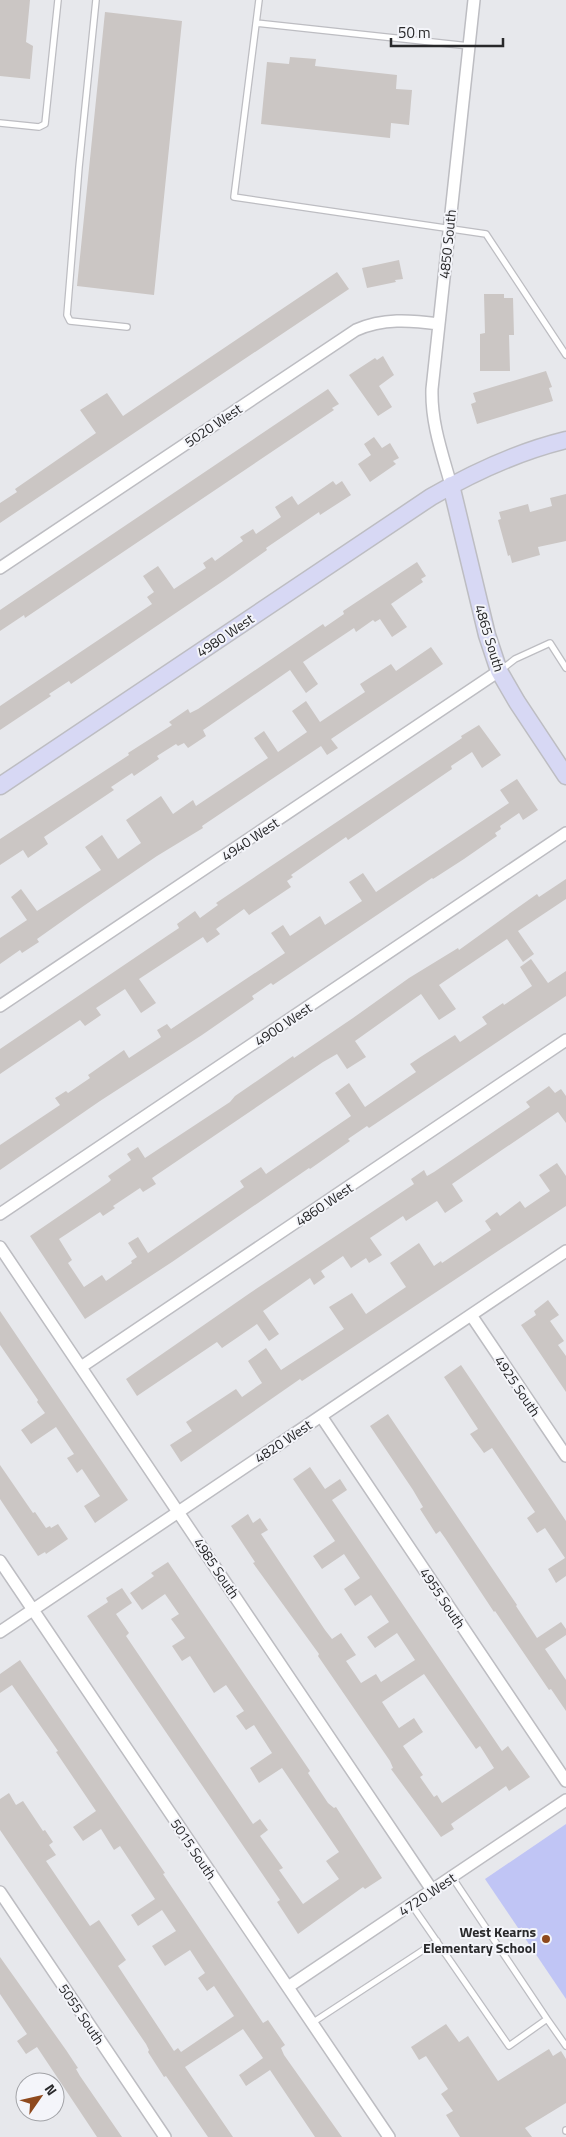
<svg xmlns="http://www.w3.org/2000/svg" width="566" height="2137" viewBox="0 0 566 2137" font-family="'Titillium Web',sans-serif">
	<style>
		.green { fill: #c0c5f5 }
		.building { fill: #cbc6c4; fill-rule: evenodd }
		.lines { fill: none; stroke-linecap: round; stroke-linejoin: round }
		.lane-casing { stroke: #bdbdc2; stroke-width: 8 }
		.street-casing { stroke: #bdbdc2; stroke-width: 14 }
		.secondary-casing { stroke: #bdbdc2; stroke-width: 19 }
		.lane { stroke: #fff; stroke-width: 5.5 }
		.street { stroke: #fff; stroke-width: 11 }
		.secondary { stroke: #d7d8f4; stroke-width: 16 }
		.poi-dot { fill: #8e491d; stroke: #f4f5fa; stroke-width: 2 }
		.labels { text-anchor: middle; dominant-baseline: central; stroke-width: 4; stroke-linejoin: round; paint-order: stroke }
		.street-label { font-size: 14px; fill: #28282a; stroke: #f4f5fa }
		.poi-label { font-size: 14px; font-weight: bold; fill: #28282a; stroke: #f4f5fa; text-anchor: end }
	</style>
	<rect width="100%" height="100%" fill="#e7e8ec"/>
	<!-- green -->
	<path class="green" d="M566,1824V1999L485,1879Z"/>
	<!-- building -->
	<path class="building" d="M0,0H30L26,42L33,46L30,79L0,76Z
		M105,12L182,21L154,295L77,286Z
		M290,57L316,59L315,66L397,75L396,89L412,90L409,125L391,123L390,138L261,124L267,62L289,64Z
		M399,260L403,279L395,280L396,282L367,288L362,268Z
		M337,272L349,289L0,523V503L17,492L15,489L96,433L80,410L107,393L123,416Z
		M484,294H504V298H513L514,335H509L510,371H480V334L485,333Z
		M383,356L394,375L379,386L392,407L378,416L349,375L375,358L377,360Z
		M546,371L552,387L549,388L553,401L477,424L471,404L476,402L473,393Z
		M328,389L339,404L332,408L334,410L25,618L24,615L0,631V610Z
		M374,437L382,448L390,443L399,458L393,461L396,464L370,482L358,464L371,455L364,444Z
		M333,481L336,485L342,481L351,495L320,515L319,512L266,548L267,550L226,579L71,684L69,681L49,694L51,696L0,730V706L152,604L147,597L154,592L143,576L158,566L174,589L206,568L203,563L212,557L215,561L243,541L240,537L253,529L256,534L281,517L275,507L292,496L298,505Z
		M566,494V541L538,547L540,555L512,563L510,555L508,556L498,520L501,519L499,512L528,504L530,512L552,506L550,498Z
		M417,562L426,576L421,579L423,582L391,604L407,627L392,637L380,619L375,622L373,620L356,632L354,628L303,662L318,684L306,693L290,670L209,726L203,730L206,736L188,748L184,743L178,746L176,744L157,756L159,759L134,776L132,773L111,787L114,790L44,837L48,844L28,858L23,850L0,865V839L129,755L128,753L172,725L169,722L188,709L190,713L198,709L323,624L325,627L344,614L343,611Z
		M431,647L443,664L331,739L338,748L327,755L321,746L202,826L203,828L157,856L85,905L37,939L39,942L22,953L20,950L0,964V938L27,920L11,897L21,889L37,911L101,870L85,847L102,835L118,859L141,843L126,820L161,796L173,814L193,800L196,806L268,758L254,738L264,731L278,752L307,732L292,711L306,701L320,722L365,692L360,684L391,664L396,671Z
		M479,725L501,755L482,768L472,752L451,766L452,769L392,810L348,840L346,837L291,875L293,877L287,881L291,887L249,915L244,909L216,929L220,934L207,943L203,937L139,979L156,1003L141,1013L125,989L96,1008L101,1015L85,1026L80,1020L0,1074V1049L167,936L179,928L177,924L195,911L200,918L218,905L216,903L462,738L461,736Z
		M517,779L538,810L523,820L519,813L500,826L501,829L495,833L497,836L464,859L433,879L432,878L273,985L271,983L252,996L254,999L202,1035L100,1101L0,1170V1145L60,1105L55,1098L66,1091L68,1093L90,1078L88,1075L124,1050L129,1058L161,1037L157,1030L167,1024L171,1029L285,953L271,933L283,925L290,936L320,916L325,925L362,901L349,882L363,873L376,892L509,803L500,790Z
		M566,879V899L518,931L534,954L523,962L507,939L439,985L456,1009L439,1020L421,994L355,1041L366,1057L347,1069L337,1054L323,1062L152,1178L156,1184L143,1192L140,1188L113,1206L115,1208L103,1216L100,1212L59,1239L72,1260L68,1263L84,1287L102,1275L106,1281L132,1263L131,1261L137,1257L128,1243L138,1237L148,1253L244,1187L240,1181L261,1167L266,1174L351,1116L335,1093L349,1083L365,1107L416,1072L410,1064L422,1056L455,1035L460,1042L487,1024L482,1017L503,1003L504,1005L532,986L520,967L531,959L548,983L566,971V996L375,1124L369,1128L367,1126L348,1139L350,1141L310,1169L309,1168L172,1262L85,1319L30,1236L109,1182L111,1180L108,1176L131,1160L127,1154L138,1147L145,1158L230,1102L235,1096L293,1056L294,1058L353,1018L409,978L458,948L459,950L513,911L537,894L539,897Z
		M549,1086L555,1093L561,1089L566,1096V1123L558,1112L452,1184L463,1201L445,1213L437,1201L406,1221L403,1216L370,1238L382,1255L369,1263L366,1258L351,1268L343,1256L321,1271L325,1277L314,1285L310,1278L263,1311L279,1334L269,1341L257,1324L222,1348L217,1342L137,1396L126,1379L250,1293L414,1184L411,1179L424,1170L427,1176L434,1172L530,1107L526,1102Z
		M557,1163L566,1176V1206L302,1381L300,1379L181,1462L170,1445L192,1431L186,1422L236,1389L242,1397L262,1383L248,1361L266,1348L281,1370L344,1329L329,1307L352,1293L366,1314L406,1287L390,1263L419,1243L434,1266L441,1261L442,1263L491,1230L485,1221L497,1212L500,1216L520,1201L525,1208L550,1191L539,1175Z
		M548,1300L559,1315L550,1321L564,1341L558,1345L566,1356V1392L521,1325L536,1315L534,1311Z
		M0,1311L128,1500L95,1523L84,1506L100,1496L82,1469L77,1473L67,1458L74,1454L56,1427L31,1444L21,1430L45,1413L37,1402L38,1400L0,1345Z
		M461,1365L566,1521V1576L556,1583L548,1569L565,1558L545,1528L537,1533L527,1518L535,1512L492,1448L484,1453L470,1434L478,1429L444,1377Z
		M388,1414L517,1605L516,1606L537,1638L561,1622L566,1629V1635L545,1649L566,1680V1711L551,1689L549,1690L495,1611L494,1612L445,1538L440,1531L436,1534L420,1509L423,1507L413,1490L370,1426Z
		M0,1465L33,1513L35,1512L46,1528L50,1526L51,1528L58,1524L68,1539L46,1554L45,1552L38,1556L0,1499Z
		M310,1467L325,1489L340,1479L347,1490L332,1500L502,1751L508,1746L530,1777L509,1791L506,1786L451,1824L454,1829L441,1837L391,1769L393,1768L390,1761L318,1656L319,1654L253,1563L255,1562L231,1526L248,1514L253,1523L260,1518L268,1530L261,1534L325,1630L332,1639L341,1633L356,1655L346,1661L361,1683L376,1674L381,1682L415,1660L397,1633L375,1648L367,1637L389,1622L371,1595L355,1606L344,1589L360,1578L344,1554L322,1569L313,1556L335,1541L293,1479ZM424,1674L476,1749L480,1746L494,1768L442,1803L437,1795L434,1797L420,1777L423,1775L403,1746L423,1732L414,1718L399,1728L382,1702Z
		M168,1562L310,1771L308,1773L328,1803L334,1808L336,1807L382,1878L365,1889L363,1887L298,1934L277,1902L280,1900L87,1616L108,1602L106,1598L122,1588L132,1603L116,1614L129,1633L126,1636L253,1824L260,1819L268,1830L260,1836L283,1868L279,1870L303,1904L339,1879L326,1861L339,1852L282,1768L259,1783L250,1768L272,1753L254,1725L246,1730L236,1716L244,1711L226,1685L214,1693L190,1656L182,1661L172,1646L185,1638L171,1619L179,1614L165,1594L142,1610L130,1593L154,1576L151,1573Z
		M20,1660L165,1873L163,1874L173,1889L263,2023L268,2020L285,2045L281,2048L284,2055L342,2137H315L270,2070L246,2086L239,2075L263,2058L243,2029L185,2067L233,2137H208L166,2076L164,2077L148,2052L149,2050L146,2044L0,1830V1799L9,1793L16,1805L23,1801L43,1831L45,1830L53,1842L49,1845L56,1855L46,1861L90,1926L99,1920L126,1960L118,1966L174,2051L178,2048L181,2052L234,2016L214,1986L207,1991L198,1978L205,1973L190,1950L165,1966L152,1946L176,1931L162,1910L138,1926L131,1915L155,1899L120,1846L114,1850L101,1829L83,1841L73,1827L96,1811L56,1752L58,1751L12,1685L0,1693V1674Z
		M0,1957L66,2050L78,2068L76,2069L80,2076L122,2137H97L37,2047L26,2054L17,2041L27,2034L0,1994Z
		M446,2024L459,2042L468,2036L498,2081L549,2049L553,2056L561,2051L566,2059V2103L525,2128L532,2137H460L446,2115L453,2111L441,2094L448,2089L426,2056L419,2060L411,2047Z"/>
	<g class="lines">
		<defs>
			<path id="lane" d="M96,0L79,167L67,315L70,321L127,327
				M259,0L234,197L486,234L566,355
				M256,23L469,46
				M0,123L39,127L45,124L58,0
				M501,670L515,659L550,643L566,668
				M452,1877L547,2019
				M411,1904L509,2046L547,2019L566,2046
				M312,2023L437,1941
				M566,2130V2131"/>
			<path id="street" d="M451,485C442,453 431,423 432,389L474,0
				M0,568L356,330C383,318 410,320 439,324
				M0,1006L499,671
				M0,1214L566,833
				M0,1247L432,1890
				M471,1315L566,1456
				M81,1367L566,1040
				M321,1416L566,1781
				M0,1561L389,2137
				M0,1632L566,1251
				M0,1892L165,2137
				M288,1987L566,1800"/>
			<path id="secondary" d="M451,485L487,635L499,671L517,702L566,776
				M0,786L431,497C474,472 517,452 566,440"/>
		</defs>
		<!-- lane casing -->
		<use href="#lane" class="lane-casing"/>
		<!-- street casing -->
		<use href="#street" class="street-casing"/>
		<!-- secondary casing -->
		<use href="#secondary" class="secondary-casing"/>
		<!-- lane -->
		<use href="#lane" class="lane"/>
		<!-- street -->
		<use href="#street" class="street"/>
		<!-- secondary -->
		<use href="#secondary" class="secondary"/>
	</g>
	<!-- markers -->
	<circle class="poi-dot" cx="546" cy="1939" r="5"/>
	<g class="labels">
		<!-- street labels -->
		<g class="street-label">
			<text transform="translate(447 244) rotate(-84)">4850 South</text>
			<text transform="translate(213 425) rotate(-34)">5020 West</text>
			<text transform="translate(225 635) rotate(-34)">4980 West</text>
			<text transform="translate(490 638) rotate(73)">4865 South</text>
			<text transform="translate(250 839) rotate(-34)">4940 West</text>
			<text transform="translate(283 1024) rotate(-34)">4900 West</text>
			<text transform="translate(324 1204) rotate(-34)">4860 West</text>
			<text transform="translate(518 1386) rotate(56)">4925 South</text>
			<text transform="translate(283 1441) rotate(-34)">4820 West</text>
			<text transform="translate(217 1568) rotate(56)">4985 South</text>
			<text transform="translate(443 1598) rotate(56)">4955 South</text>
			<text transform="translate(194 1849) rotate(56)">5015 South</text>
			<text transform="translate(427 1894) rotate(-34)">4720 West</text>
			<text transform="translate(82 2014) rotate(56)">5055 South</text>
		</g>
		<!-- poi labels -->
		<g class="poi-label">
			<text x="536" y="1931">West Kearns<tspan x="536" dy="16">Elementary School</tspan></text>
		</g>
	</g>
	<!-- north arrow -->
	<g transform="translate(40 2097) rotate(56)"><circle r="24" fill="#f4f5fa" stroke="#a2a3a7"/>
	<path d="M0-4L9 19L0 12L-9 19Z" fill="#8e491d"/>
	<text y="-8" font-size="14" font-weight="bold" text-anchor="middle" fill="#28282a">N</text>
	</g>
	<!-- scale -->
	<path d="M391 38v8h112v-8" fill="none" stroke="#28282a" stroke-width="2.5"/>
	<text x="398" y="38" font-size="15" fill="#28282a" stroke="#f4f5fa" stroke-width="4" paint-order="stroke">50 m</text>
</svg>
